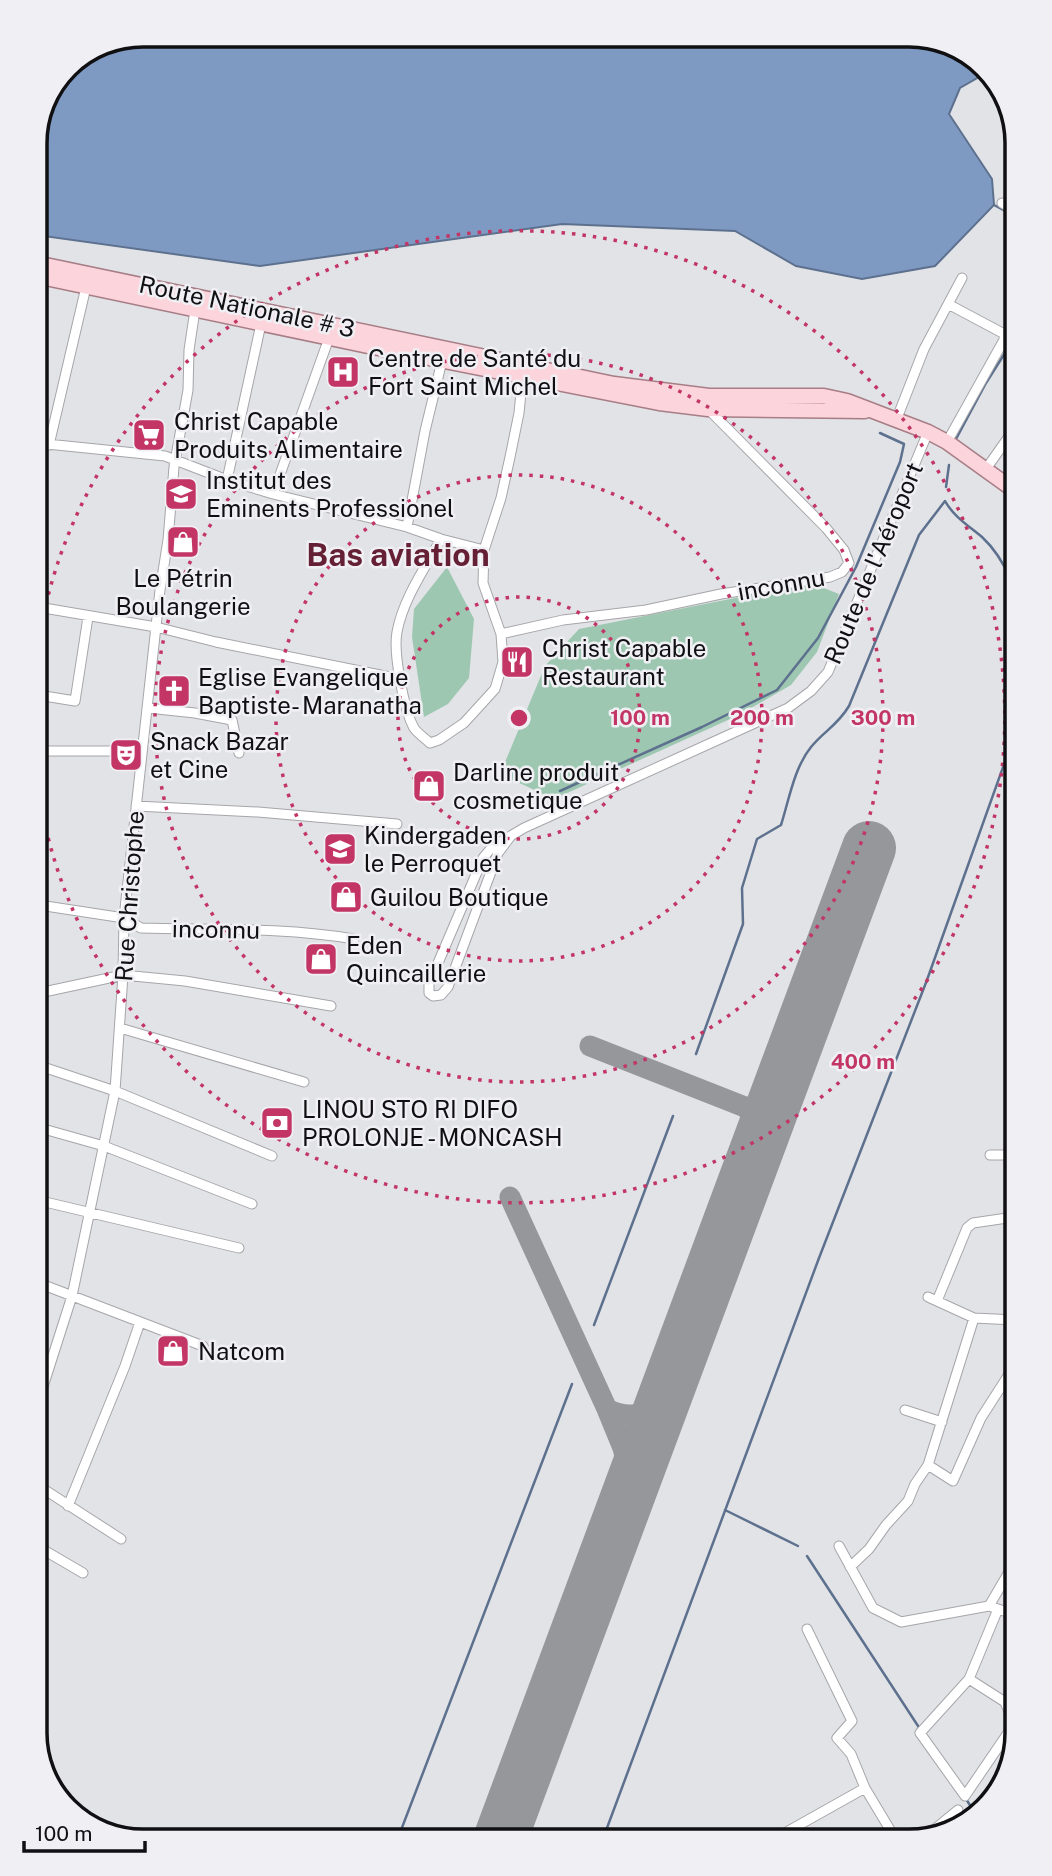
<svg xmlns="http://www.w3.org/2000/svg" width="1052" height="1876" viewBox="0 0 1052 1876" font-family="'Public Sans',sans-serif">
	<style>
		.green { fill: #9dc7b1 }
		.water { fill: #7e9ac3; stroke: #5d718e; stroke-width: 2 }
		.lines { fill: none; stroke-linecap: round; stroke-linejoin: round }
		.stream { stroke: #5d718e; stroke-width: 2.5 }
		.taxiway { stroke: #96979a; stroke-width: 21 }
		.runway { stroke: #96979a; stroke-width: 54 }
		.minor-casing { stroke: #a6a6aa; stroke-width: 11 }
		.primary-casing { stroke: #a77d86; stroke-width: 17 }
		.minor { stroke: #fff; stroke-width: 9 }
		.primary { stroke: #fbd4dc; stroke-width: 14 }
		.ring { fill: none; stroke: #c23564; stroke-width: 3.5; stroke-dasharray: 3.5 7 }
		.labels { text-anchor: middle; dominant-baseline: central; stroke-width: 5; stroke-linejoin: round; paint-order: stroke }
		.street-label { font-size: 24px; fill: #101012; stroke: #f0f0f4 }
		.poi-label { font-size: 24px; fill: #101012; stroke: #f0f0f4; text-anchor: start }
		.district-label { font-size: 32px; font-weight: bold; fill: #652035; stroke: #f0f0f4 }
		.rim { fill: none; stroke: #101012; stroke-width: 3.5 }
		.centre { fill: #c23564; stroke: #f0f0f4; stroke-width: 3.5 }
		.ring-label { font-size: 21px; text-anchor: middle; font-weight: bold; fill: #c23564; stroke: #f0f0f4; stroke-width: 5; stroke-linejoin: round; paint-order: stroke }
	</style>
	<rect width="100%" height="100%" fill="#e2e3e7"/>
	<!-- green -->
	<path class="green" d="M447,567L474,619L469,678L448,704L424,717L412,637L414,609Z
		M811,583L839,594L817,652L791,685L739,715L554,799L504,776L503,767L545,666L579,629Z"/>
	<!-- water -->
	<path class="water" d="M143,35H916L969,53L986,73L960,88L949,114L992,179L994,205L935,266L862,279L796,266L735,231L562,224L260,266L36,235L35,136L67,66Z"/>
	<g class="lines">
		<!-- stream -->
		<path class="stream" d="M994,205L1009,213
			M956,439L986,383L1010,345
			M946,487L949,465
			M560,791L702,727L777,690L818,638L856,567L900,462L904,444L880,433
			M696,1054L743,924L742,888L757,839L781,825C789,800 794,768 811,747C825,730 837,726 849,706L919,535L945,501C954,517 969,526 982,537C994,548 1004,564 1011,580
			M594,1325L673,1116
			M725,1510L798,1546
			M807,1556L920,1729
			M966,1799L975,1813
			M604,1836L819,1258L927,980L1012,742
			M398,1838L572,1384"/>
		<!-- taxiway -->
		<path class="taxiway" d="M590,1046L745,1107H760L778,1093
			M745,1107L758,1120L760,1142
			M510,1197L607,1409L623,1448L632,1487
			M607,1409C628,1420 645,1415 663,1402"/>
		<!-- runway -->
		<path class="runway" d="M501,1837L869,848"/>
		<defs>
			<path id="minor" d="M1002,203L1009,207
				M948,304L1010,337
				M897,418L924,349L962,278
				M947,442L1010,329
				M37,443L165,456L227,480L273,494L407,527L441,539L484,550
				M49,445L86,287
				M986,469L1010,435
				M37,478L41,444
				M227,480L261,324
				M273,494L329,338
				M407,527L425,431L442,361
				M441,539C425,568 403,599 397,632C393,653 404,710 414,728C418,734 425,738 430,743L439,740L464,723L495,689L503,662L501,634L483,583L484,550L501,498L510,457L519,413L523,372
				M38,607L156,627L216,642L400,679
				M501,634L563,620L646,610L721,594L830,577L842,572L849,563L844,550L826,528L709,410
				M38,695L75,701L88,617
				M148,708L195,713L232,720L239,753
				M38,751H142
				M136,806L258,812L397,824
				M510,837L498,853L448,987L441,995L433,996L429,993V984L483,858L492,847L524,828L788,708L811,691L828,672L928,432
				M39,905L124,918L141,928C212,930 283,927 354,939
				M39,993L123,975L185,981L331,1006
				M120,1028L304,1082
				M40,1066L115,1091L272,1156
				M40,1096L44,1069
				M40,1128L104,1146L252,1204
				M990,1155H1014
				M41,1201L239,1248
				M41,1284L203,1346
				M928,1297L974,1318
				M937,1301L967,1228L973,1223L1014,1217
				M41,1393L72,1296L115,1091L123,975L124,918L160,590L168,540L174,467L188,390L189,350L195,310
				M905,1410L942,1422
				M928,1465L953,1481L981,1418L1015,1365
				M42,1488L121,1539
				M68,1506L125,1366L140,1322
				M839,1546L873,1608L901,1622L989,1606L1016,1615
				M42,1549L83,1573
				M850,1567L869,1549L886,1525L908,1501L915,1484L928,1465L974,1318L1015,1320
				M989,1606L1016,1560
				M998,1609L969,1679L920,1733L965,1796L1014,1724
				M807,1629L852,1721L837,1738L851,1754L865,1788L892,1833
				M969,1679L1005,1702H1017
				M1005,1702L1014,1724L1017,1726
				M930,1833L958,1810
				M783,1834L865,1788"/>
			<path id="primary" d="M36,263L614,384L709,396H824L847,401L928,432L947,442L1011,488
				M36,276L368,346L659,403L708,409L865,411"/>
		</defs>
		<!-- minor casing -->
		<use href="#minor" class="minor-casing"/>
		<!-- primary casing -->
		<use href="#primary" class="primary-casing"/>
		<!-- minor -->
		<use href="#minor" class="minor"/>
		<!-- primary -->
		<use href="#primary" class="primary"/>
	</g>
	<!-- distance rings -->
	<g class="ring">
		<circle cx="519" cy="718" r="121"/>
		<circle cx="519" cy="718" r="243"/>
		<circle cx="519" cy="718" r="364"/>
		<path d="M38 646A486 486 0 1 1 39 794"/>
	</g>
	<!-- icons -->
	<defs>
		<symbol id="hospital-square" viewBox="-11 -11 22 22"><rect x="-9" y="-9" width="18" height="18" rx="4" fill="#c23564" stroke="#f0f0f4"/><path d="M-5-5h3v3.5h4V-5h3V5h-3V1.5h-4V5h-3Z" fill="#fff"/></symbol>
		<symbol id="supermarket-square" viewBox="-11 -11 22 22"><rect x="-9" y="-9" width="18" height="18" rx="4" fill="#c23564" stroke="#f0f0f4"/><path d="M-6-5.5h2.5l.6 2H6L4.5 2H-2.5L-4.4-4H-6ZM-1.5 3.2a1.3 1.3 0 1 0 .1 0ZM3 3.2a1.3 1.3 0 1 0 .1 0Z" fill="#fff"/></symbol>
		<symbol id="university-square" viewBox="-11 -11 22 22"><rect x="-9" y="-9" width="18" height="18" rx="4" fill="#c23564" stroke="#f0f0f4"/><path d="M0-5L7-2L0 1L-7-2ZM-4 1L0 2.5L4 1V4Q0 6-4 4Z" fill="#fff"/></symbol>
		<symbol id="shop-square" viewBox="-11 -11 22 22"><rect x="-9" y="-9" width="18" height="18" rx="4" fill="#c23564" stroke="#f0f0f4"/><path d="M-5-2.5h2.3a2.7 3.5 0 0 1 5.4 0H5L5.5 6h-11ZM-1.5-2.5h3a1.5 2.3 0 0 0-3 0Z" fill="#fff"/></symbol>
		<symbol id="restaurant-square" viewBox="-11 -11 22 22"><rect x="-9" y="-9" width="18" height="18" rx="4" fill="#c23564" stroke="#f0f0f4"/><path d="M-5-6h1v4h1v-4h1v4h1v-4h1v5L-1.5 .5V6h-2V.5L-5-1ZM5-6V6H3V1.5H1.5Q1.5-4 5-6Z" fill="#fff"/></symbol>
		<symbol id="church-square" viewBox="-11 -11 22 22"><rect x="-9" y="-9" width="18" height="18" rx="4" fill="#c23564" stroke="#f0f0f4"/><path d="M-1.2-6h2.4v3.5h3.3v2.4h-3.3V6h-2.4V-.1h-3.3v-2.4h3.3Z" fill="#fff"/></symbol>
		<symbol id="theatre-square" viewBox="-11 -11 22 22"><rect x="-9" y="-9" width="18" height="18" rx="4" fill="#c23564" stroke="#f0f0f4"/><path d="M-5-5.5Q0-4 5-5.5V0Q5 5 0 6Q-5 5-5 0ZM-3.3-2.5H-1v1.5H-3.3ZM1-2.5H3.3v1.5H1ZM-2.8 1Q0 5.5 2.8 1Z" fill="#fff"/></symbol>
		<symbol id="school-square" viewBox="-11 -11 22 22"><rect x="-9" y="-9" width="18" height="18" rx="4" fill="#c23564" stroke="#f0f0f4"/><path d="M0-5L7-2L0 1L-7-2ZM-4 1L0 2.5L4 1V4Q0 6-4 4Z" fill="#fff"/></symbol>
		<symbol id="bank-square" viewBox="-11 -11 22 22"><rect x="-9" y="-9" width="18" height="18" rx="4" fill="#c23564" stroke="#f0f0f4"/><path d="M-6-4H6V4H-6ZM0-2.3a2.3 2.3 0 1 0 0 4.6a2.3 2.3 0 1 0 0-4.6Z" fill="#fff"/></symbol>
	</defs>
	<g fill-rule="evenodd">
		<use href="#hospital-square" x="324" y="353" width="38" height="38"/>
		<use href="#supermarket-square" x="130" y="416" width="38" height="38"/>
		<use href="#university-square" x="162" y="475" width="38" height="38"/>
		<use href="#shop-square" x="164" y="523" width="38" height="38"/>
		<use href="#restaurant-square" x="498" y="643" width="38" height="38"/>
		<use href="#church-square" x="155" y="672" width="38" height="38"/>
		<use href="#theatre-square" x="107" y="736" width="38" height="38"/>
		<use href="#shop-square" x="410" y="767" width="38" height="38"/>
		<use href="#school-square" x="321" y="830" width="38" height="38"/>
		<use href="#shop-square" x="327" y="878" width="38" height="38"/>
		<use href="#shop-square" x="302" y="940" width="38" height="38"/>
		<use href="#bank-square" x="258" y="1104" width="38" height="38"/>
		<use href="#shop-square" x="154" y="1332" width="38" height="38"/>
	</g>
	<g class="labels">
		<!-- street labels -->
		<g class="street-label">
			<text transform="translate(247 306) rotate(12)">Route Nationale # 3</text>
			<text transform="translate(873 563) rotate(-67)">Route de l'Aéroport</text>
			<text transform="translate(781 584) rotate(-10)">inconnu</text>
			<text transform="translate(129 896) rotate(-86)">Rue Christophe</text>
			<text transform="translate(216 929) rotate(1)">inconnu</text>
		</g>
		<!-- poi labels -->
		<g class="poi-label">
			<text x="368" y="358">Centre de Santé du<tspan x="368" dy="28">Fort Saint Michel</tspan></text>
			<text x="174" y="421">Christ Capable<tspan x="174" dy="28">Produits Alimentaire</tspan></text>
			<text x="206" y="480">Institut des<tspan x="206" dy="28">Eminents Professionel</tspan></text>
			<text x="183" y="578" text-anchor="middle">Le Pétrin<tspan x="183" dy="28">Boulangerie</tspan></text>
			<text x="542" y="648">Christ Capable<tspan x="542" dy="28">Restaurant</tspan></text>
			<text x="198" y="677">Eglise Evangelique<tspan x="198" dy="28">Baptiste- Maranatha</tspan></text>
			<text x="150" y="741">Snack Bazar<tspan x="150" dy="28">et Cine</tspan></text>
			<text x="453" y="772">Darline produit<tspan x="453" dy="28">cosmetique</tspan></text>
			<text x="364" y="835">Kindergaden<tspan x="364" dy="28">le Perroquet</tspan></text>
			<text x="370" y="897">Guilou Boutique</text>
			<text x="346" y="945">Eden<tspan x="346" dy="28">Quincaillerie</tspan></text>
			<text x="302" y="1109">LINOU STO RI DIFO<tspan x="302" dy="28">PROLONJE - MONCASH</tspan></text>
			<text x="198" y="1351">Natcom</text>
		</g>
		<!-- district labels -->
		<g class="district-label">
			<text x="398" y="554">Bas aviation</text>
		</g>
	</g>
	<!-- crop -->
	<path d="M0 0H1052V1876H0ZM143 47H909A96 96 0 0 1 1005 143V1733A96 96 0 0 1 909 1829H143A96 96 0 0 1 47 1733V143A96 96 0 0 1 143 47Z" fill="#f0f0f4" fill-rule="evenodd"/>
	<path class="rim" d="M143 47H909A96 96 0 0 1 1005 143V1733A96 96 0 0 1 909 1829H143A96 96 0 0 1 47 1733V143A96 96 0 0 1 143 47Z"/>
	<circle cx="519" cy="718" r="10" class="centre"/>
	<g class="ring-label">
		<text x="640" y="725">100 m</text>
		<text x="762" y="725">200 m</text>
		<text x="883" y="725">300 m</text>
		<text x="863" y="1069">400 m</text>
	</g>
	<!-- scale -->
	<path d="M24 1841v10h121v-10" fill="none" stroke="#101012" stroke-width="3.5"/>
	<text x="35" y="1841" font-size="21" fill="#101012" stroke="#f0f0f4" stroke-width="5" paint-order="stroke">100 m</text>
</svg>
